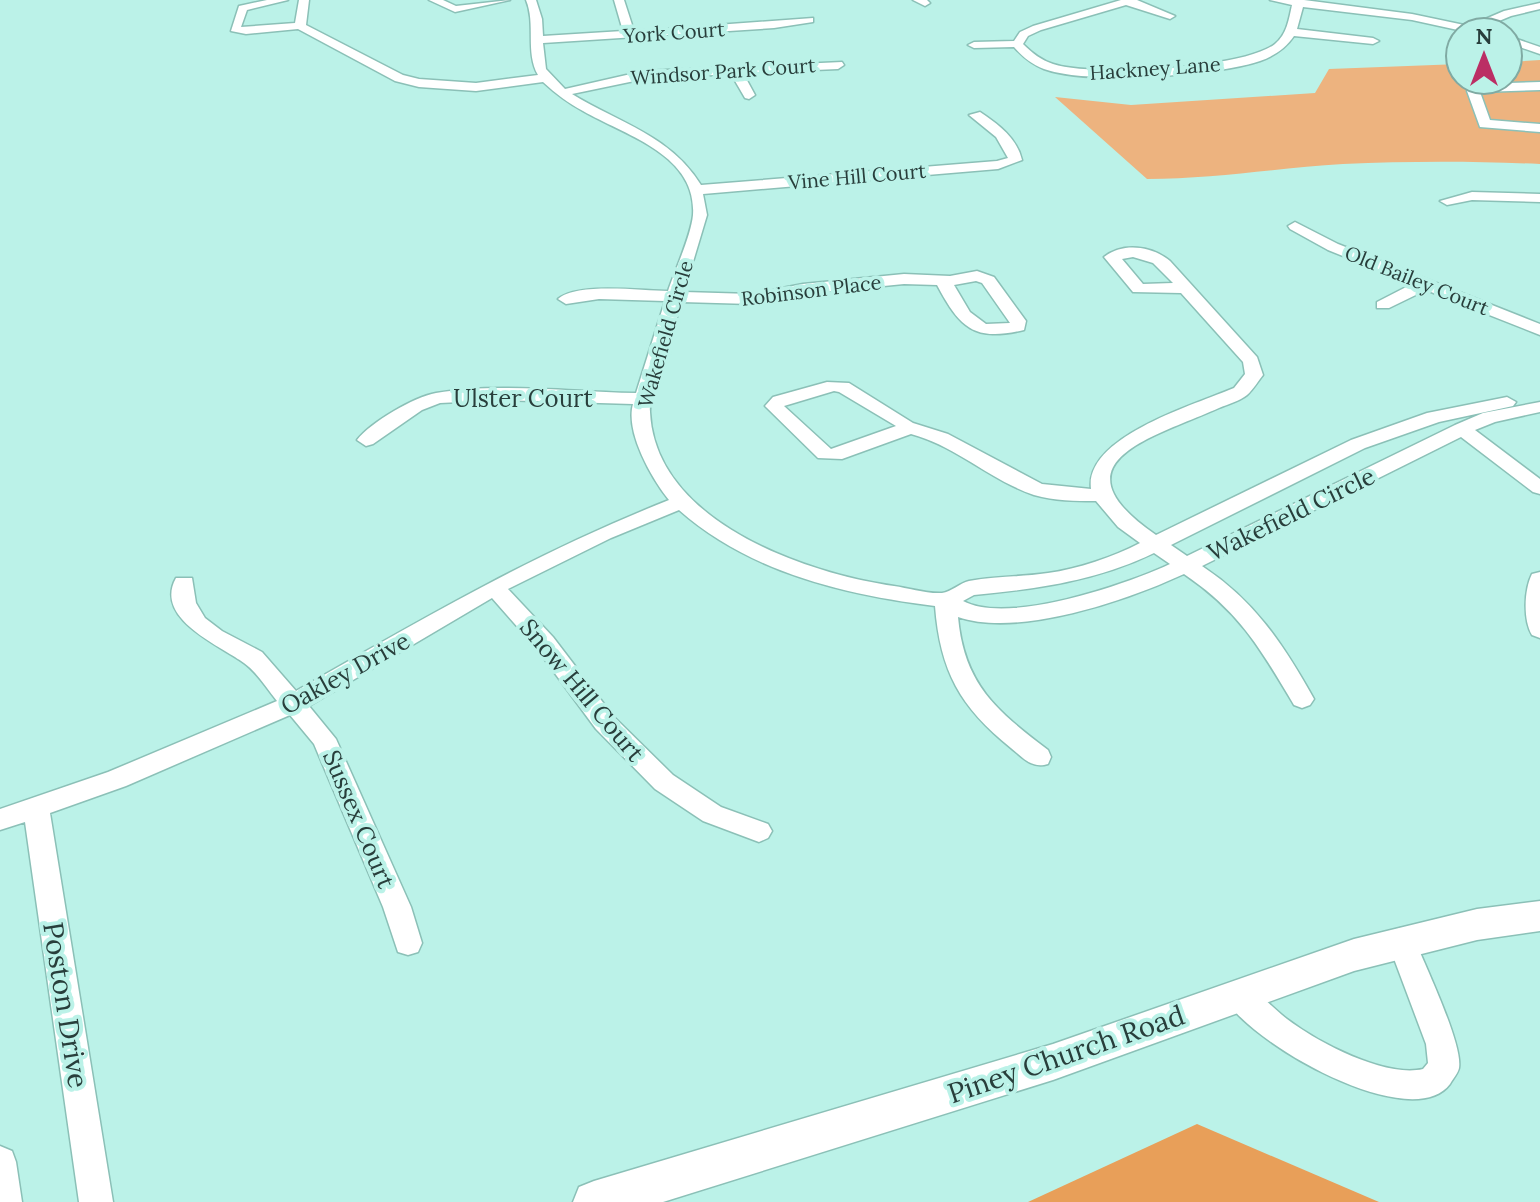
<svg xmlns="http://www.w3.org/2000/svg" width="1540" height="1202" viewBox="0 0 1540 1202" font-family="Lora,serif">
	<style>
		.green { fill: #edb37f }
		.forest { fill: #e89f59 }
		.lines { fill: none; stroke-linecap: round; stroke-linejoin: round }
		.minor-casing { stroke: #8bc0b7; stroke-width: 3 }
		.tertiary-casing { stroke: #8bc0b7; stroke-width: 3 }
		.minor { fill: #fff; fill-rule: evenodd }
		.tertiary { fill: #fff; fill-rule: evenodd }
		.labels { text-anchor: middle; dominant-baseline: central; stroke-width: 8; stroke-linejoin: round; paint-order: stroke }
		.far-street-label { font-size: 20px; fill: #283e3b; stroke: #bbf2e8 }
		.street-label { font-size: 24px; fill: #283e3b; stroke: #bbf2e8 }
		.near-street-label { font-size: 28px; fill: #283e3b; stroke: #bbf2e8 }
	</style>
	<rect width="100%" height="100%" fill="#bbf2e8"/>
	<!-- green -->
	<path class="green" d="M1540,60V164C1474,161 1409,161 1343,164C1278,168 1213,179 1147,179L1055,97L1131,105L1315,93L1329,69L1460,64V80H1508V62Z"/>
	<!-- forest -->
	<path class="forest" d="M1197,1124L1379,1202H1028Z"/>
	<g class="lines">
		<defs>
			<path id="minor" d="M267,0H288L247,10L241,27L295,23L299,0H309L306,25L403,75L419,79L476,83L538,75C525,52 536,24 526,0H536L542,19L543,36L623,31L614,0H624L634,31L813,18V22L774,28L543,43L546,69L565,89L644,71L842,62L844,65L838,69L743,73L755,95L749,99L745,98L731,74L644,79L572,94C621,124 670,135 701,185L997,161L1008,158L996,137L969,115L980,112C998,124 1017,138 1022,160L998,169L703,194L707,215L684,292L751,294L803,284L904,274L950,276L977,271L994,277L1026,321L1024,330C974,342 960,328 937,285L904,284L803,294L751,304L682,302C675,324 649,394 650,412C655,521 804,573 894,586C908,588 927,594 942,593C951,592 960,583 969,581C995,576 1022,577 1048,573C1078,569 1113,557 1140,543L1118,527L1096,501C1075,501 1055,501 1034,495C990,480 956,446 911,434L842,459L818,458L765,406L773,397L827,382L849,383L913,423L948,434L1042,484L1091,489C1084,437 1194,405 1234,388L1245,374L1243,362L1181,293L1133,292L1104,257C1123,242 1152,246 1170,261L1257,357L1263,375C1258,381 1253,390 1247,395C1240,401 1228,404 1219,408C1152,438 1050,462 1156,535L1351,440L1427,413L1507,397L1516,402L1513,406L1439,422L1365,448L1171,545L1187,556L1455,425L1483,413L1540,402V412L1495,422L1475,430L1540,479V494L1533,492L1461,437L1202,566C1255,601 1283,644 1314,699L1310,705L1302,708L1294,705C1260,648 1240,612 1184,574C1128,600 1019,638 958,617C964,685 997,711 1048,750L1051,757L1048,764C1032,769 1023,758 1011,748C960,707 940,671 935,606C845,595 749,572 679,510L611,538L508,589L553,637L614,717L673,775L721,807L768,824L772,831L768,838L759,842L703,821L655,789L596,729L537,649L492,598L309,706L336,739L411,907L422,943L418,952L408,955L398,952L383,907L314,744L290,715L126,786L50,813L113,1202H79L25,822L0,830V809L108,772L277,701C267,689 257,672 244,663C221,646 153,619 176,578H192L196,603L205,618L222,631L262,652L296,691C420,620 535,553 669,500C652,479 625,432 633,404L501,400L440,403L422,410L373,444L366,446L357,440C371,422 414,397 436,393C495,382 575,392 636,393L665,301L599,299L566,304L558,299C578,282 642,291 668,291C675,270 691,236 693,215C697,154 624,135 583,111C568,103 556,94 543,82L476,91L419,87L395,81L298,29L246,34L231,31L239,6ZM1133,257L1153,263L1173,283L1143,284L1122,259ZM976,281L982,283L1010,323L986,324L970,312L954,285ZM834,391L839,392L896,426L831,449L784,406ZM1154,553L1170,564C1125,585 1008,625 963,601L974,595C1036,589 1097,581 1154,553Z
				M429,0H443L456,6L510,0L455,12Z
				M913,0H927L930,3L925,6Z
				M1121,0H1137L1175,16L1170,19L1126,5L1041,30L1028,36L1023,44C1032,53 1041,60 1053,64C1092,77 1243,69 1275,44C1287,34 1289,19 1292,5L1270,0H1304L1412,14L1469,26L1504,11L1540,3V9L1511,16L1482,28L1489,32H1467L1412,20L1303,7L1297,29L1373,38L1379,41L1373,44L1294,36C1286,48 1274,56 1260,61C1216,76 1088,85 1044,69C1031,64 1023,57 1014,47L974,48L968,45L974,42L1014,41L1020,32L1033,26Z
				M1508,36L1540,47V54L1508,43Z
				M1540,82V90L1480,92L1490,120L1540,124V132L1480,127L1467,91L1477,84Z
				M1472,192L1540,194V202L1472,200L1447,205L1440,201Z
				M1295,222L1338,244L1540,324V335L1426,290L1389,308H1377V302L1412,284L1328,250L1290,229L1288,226Z
				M1540,572V638L1532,635C1523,620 1524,590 1532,574Z
				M1401,928L1411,931L1415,940C1425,966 1463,1044 1459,1068C1458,1073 1453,1079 1450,1084C1411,1136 1245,1041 1223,995L1228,986L1238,982C1257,989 1271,1007 1287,1019C1317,1042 1385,1078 1423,1069L1428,1063L1426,1044L1387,940L1391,931Z
				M0,1146L12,1151L16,1162L22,1202H0Z"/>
			<path id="tertiary" d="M1540,901V931L1477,940L1354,971L1053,1080L663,1202H573L579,1187L594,1181L1053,1044L1354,939L1477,909Z"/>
		</defs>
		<!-- minor casing -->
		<use href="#minor" class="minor-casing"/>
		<!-- tertiary casing -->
		<use href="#tertiary" class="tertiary-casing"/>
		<!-- minor -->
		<use href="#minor" class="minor"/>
		<!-- tertiary -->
		<use href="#tertiary" class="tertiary"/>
	</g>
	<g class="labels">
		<!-- far-street labels -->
		<g class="far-street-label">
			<text transform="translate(674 32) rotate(-4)">York Court</text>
			<text transform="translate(1155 68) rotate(-4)">Hackney Lane</text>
			<text transform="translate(723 71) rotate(-4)">Windsor Park Court</text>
			<text transform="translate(857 176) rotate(-5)">Vine Hill Court</text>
			<text transform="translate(1417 280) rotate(22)">Old Bailey Court</text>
			<text transform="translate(811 290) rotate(-7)">Robinson Place</text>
			<text transform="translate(665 334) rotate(-74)">Wakefield Circle</text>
		</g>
		<!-- street labels -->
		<g class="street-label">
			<text x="523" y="398">Ulster Court</text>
			<text transform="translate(1291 514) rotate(-26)">Wakefield Circle</text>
			<text transform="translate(345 673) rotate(-29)">Oakley Drive</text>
			<text transform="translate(582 690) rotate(50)">Snow Hill Court</text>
			<text transform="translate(359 819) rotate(67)">Sussex Court</text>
		</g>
		<!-- near-street labels -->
		<g class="near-street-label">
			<text transform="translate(66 1005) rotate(81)">Poston Drive</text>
			<text transform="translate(1066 1054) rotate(-19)">Piney Church Road</text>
		</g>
	</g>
	<!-- north arrow -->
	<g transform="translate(1484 56)"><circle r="38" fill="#bbf2e8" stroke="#80aaa3" stroke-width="2"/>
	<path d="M0-6L14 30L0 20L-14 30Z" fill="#bb2e64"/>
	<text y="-12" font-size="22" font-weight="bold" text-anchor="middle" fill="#283e3b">N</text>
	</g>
</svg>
